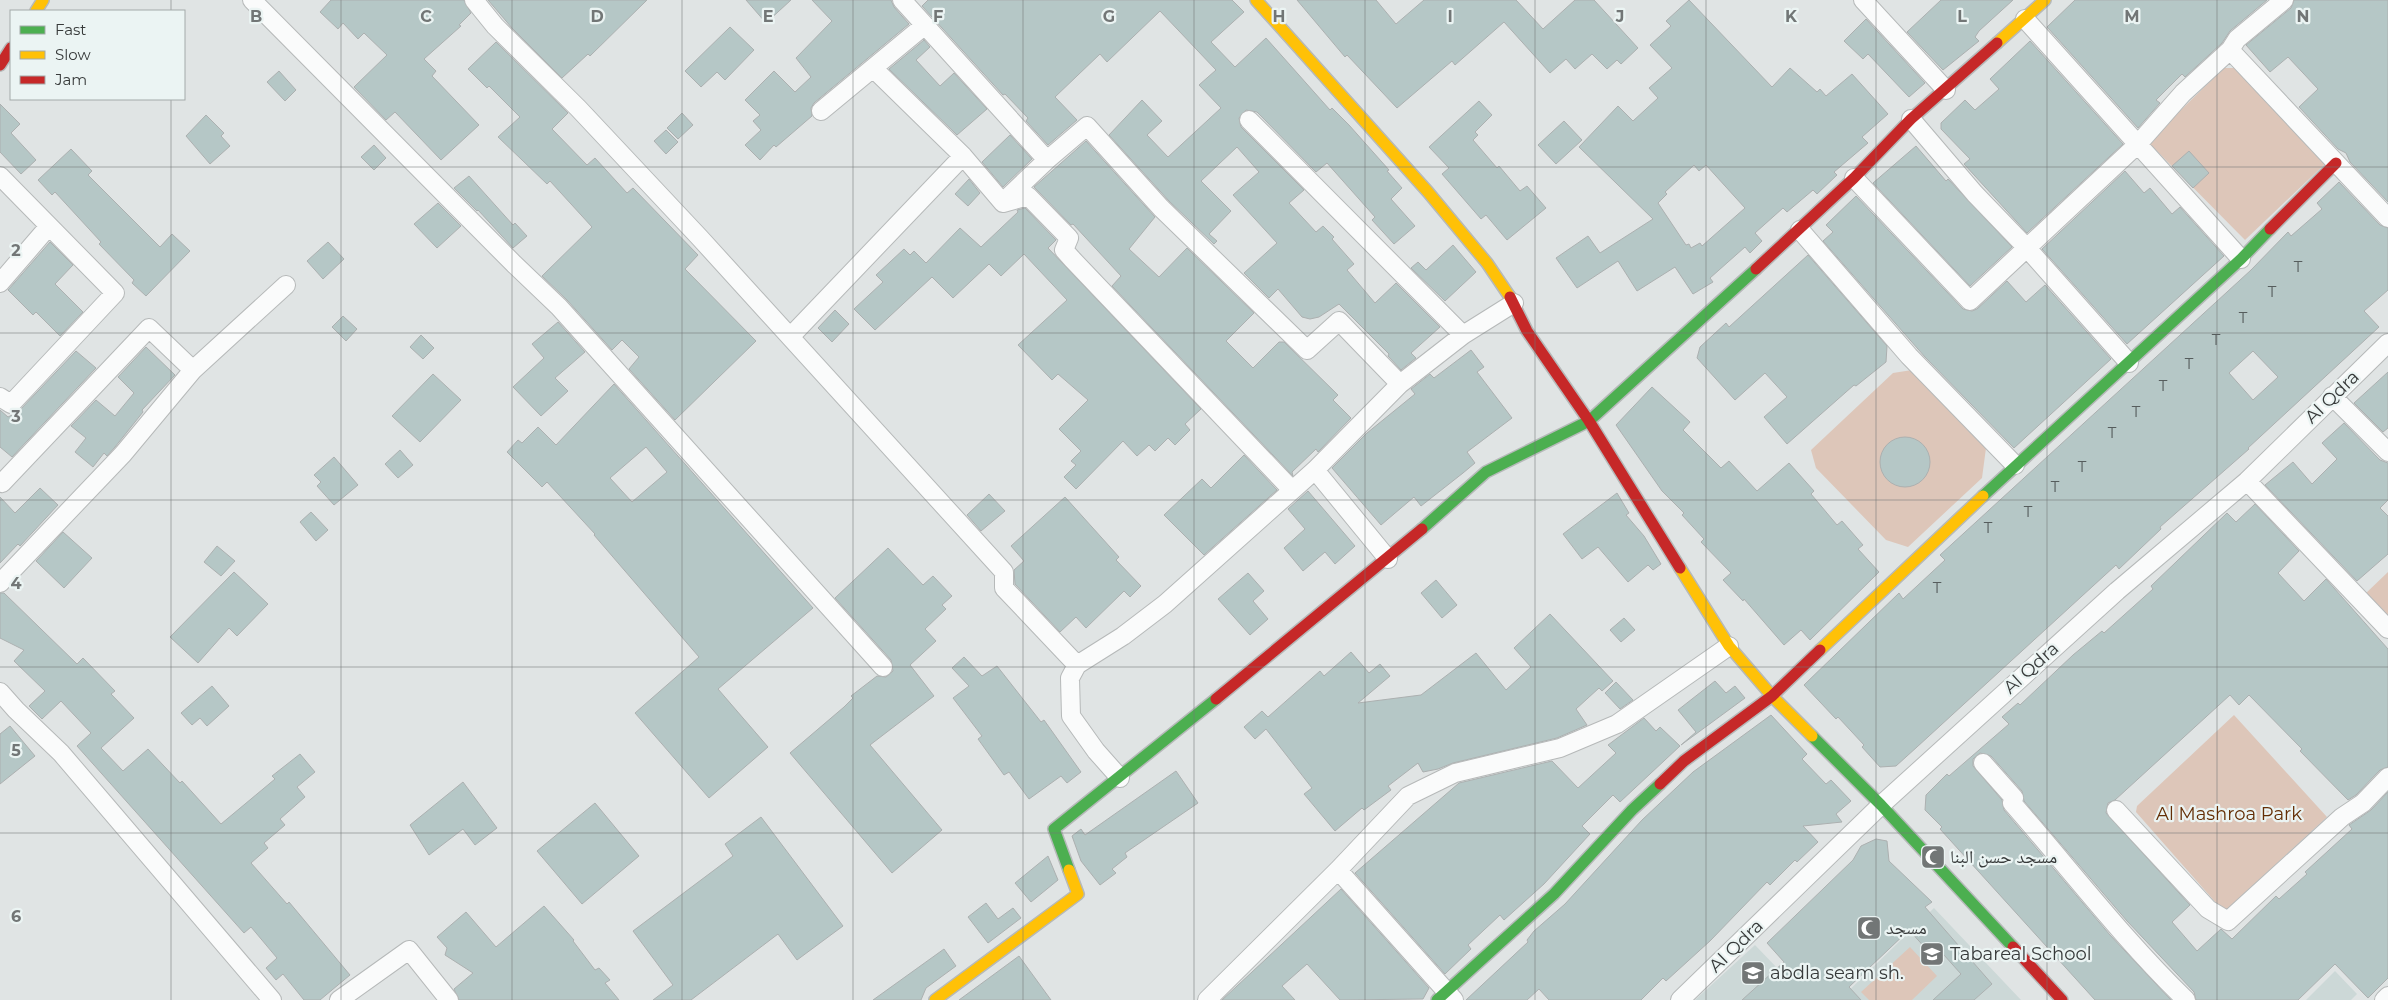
<svg xmlns="http://www.w3.org/2000/svg" width="2388" height="1000" viewBox="0 0 2388 1000" font-family="Montserrat,'Noto Naskh Arabic',sans-serif">
	<style>
		.built { fill: #ccd8d7 }
		.green { fill: #ddc6b9 }
		.building { fill: #b5c7c6; stroke: #acb0b0; fill-rule: evenodd }
		.lines { fill: none; stroke-linecap: round; stroke-linejoin: round }
		.street-casing { stroke: #b6b9b9; stroke-width: 20 }
		.fast-casing { stroke: #b6b9b9; stroke-width: 14 }
		.slow-casing { stroke: #b6b9b9; stroke-width: 14 }
		.jam-casing { stroke: #b6b9b9; stroke-width: 14 }
		.street { stroke: #fafbfb; stroke-width: 18 }
		.fast { stroke: #4caf50; stroke-width: 11 }
		.slow { stroke: #ffc107; stroke-width: 11 }
		.jam { stroke: #c62828; stroke-width: 11 }
		.grid { fill: none; stroke: #727676; stroke-width: 1; stroke-opacity: 0.55 }
		.labels { text-anchor: middle; dominant-baseline: central; stroke-width: 4.5; stroke-linejoin: round; paint-order: stroke }
		.number-label { font-size: 15px; fill: #565d5d }
		.street-label { font-size: 18px; fill: #373a3a; stroke: #ebf4f3 }
		.park-label { font-size: 18px; fill: #642e05; stroke: #ebf4f3 }
		.poi-label { font-size: 18px; fill: #373a3a; stroke: #ebf4f3; text-anchor: start }
		.grid-label { font-size: 16px; text-anchor: middle; font-weight: bold; fill: #727676; stroke: #ebf4f3; stroke-width: 4.5; stroke-linejoin: round; paint-order: stroke }
	</style>
	<rect width="100%" height="100%" fill="#e0e4e4"/>
	<!-- built -->
	<path class="built" d="M1934,908L2021,1000H1839Z
		M1755,945L1808,1000H1695Z
		M2335,971L2357,994L2351,1000H2306Z"/>
	<!-- green -->
	<path class="green" d="M2224,68H2238L2326,163L2245,240L2148,142Z
		M1912,370L1986,448L1982,478L1908,547L1886,540L1816,468L1811,450L1893,373Z
		M2388,572V620L2365,594Z
		M2234,715L2327,817L2224,912L2136,812L2137,806Z
		M1910,947L1937,976L1912,1000H1869L1861,992Z"/>
	<!-- building -->
	<path class="building" d="M331,0H464L471,13L459,25L461,26L424,59L436,71L432,76L479,125L441,160L395,112L386,120L354,87L387,55L364,33L358,39L343,23L338,29L320,12Z
		M488,0H647L590,56L588,54L562,78L512,28Z
		M746,0H791L766,23Z
		M812,0H891L894,7L909,24L814,103L811,108L812,116L776,147L774,145L760,160L745,145L761,130L753,121L760,115L745,100L774,71L795,92L811,77L796,58L832,21Z
		M928,0H1232L1244,12L1211,42L1235,67L1266,38L1330,110L1332,108L1349,125L1389,170L1387,171L1402,188L1391,199L1415,226L1394,244L1372,220L1375,217L1327,163L1316,172L1257,112L1246,110L1239,118L1241,127L1304,190L1289,203L1316,232L1323,226L1334,237L1332,239L1354,264L1347,270L1375,303L1396,283L1440,327L1411,353L1416,358L1401,370L1388,356L1389,354L1339,304L1319,317L1310,319L1302,317L1278,289L1269,298L1244,273L1277,243L1233,195L1259,172L1237,147L1201,181L1231,211L1209,234L1217,241L1214,244L1169,201L1109,135L1142,100L1162,121L1147,135L1168,157L1221,108L1199,85L1216,70L1160,11L1107,62L1100,54L1055,97L1077,120L1048,145L1026,121L1028,118L1005,94L1003,95L922,6Z
		M1297,0H1376L1396,24L1424,0H1516L1543,29L1575,0H1594L1638,48L1621,64L1617,60L1607,69L1592,54L1575,69L1566,59L1550,73L1504,22L1455,65L1452,61L1397,108L1347,55L1345,57Z
		M1689,0L1772,87L1790,68L1817,92L1820,89L1826,96L1852,74L1888,114L1862,137L1868,143L1834,172L1837,175L1817,194L1813,190L1787,212L1783,208L1755,233L1762,241L1750,253L1745,247L1710,278L1713,282L1693,294L1675,267L1637,291L1618,261L1577,288L1556,258L1588,236L1600,253L1653,219L1579,147L1618,106L1633,121L1658,98L1649,88L1672,68L1650,45L1671,26L1666,21ZM1694,165L1699,171L1706,165L1745,208L1702,246L1700,243L1691,248L1689,244L1686,245L1658,203L1667,194L1665,192Z
		M1941,0H2013L1979,31L1975,37L1979,41L1943,70L1907,32Z
		M2075,0H2267L2230,31L2222,43L2185,77L2182,74L2156,100L2160,103L2138,128L2047,27Z
		M2294,0H2388V202L2350,162L2346,153L2338,149L2299,107L2318,89L2288,57L2270,72L2246,45L2291,8Z
		M1866,19L1925,83L1909,97L1868,54L1863,59L1844,41Z
		M730,27L754,50L725,80L717,72L701,87L685,71Z
		M924,40L930,47L916,60L940,86L954,73L987,109L957,135L889,69Z
		M2030,41L2123,144L2027,233L1964,164L1970,159L1941,129V123L1965,100L1975,110L1999,89L1990,79Z
		M496,42L568,113L552,129L587,165L595,158L627,193L633,188L698,255L685,269L756,341L675,420L629,369L639,357L622,340L612,350L567,300L542,276L592,227L550,181L547,184L498,137L520,117L489,86L487,88L468,69Z
		M279,71L296,90L285,101L267,82Z
		M1479,101L1492,115L1475,132L1478,135L1473,140L1497,168L1499,166L1520,191L1527,186L1546,208L1507,240L1486,215L1481,219L1442,174L1449,168L1429,147Z
		M0,104L20,124L11,133L36,160L21,174L0,152Z
		M682,113L693,125L678,139L667,128Z
		M206,115L224,133L221,136L230,146L210,164L186,136Z
		M1564,121L1582,140L1556,164L1538,145Z
		M666,130L678,142L666,154L654,141Z
		M1010,135L1032,159L1003,187L982,162Z
		M1086,141L1155,217L1129,249L1159,277L1187,248L1254,313L1226,341L1253,368L1279,342H1284L1338,395L1333,400L1351,418L1318,452L1316,449L1292,472L1293,476L1112,286L1121,276L1073,224L1071,225L1034,187Z
		M374,145L386,158L374,170L361,157Z
		M1916,146L1946,181L1948,179L2012,247L1970,286L1873,183Z
		M71,149L92,171L88,175L160,247L172,234L190,251L146,296L132,283L134,280L99,244L101,242L55,192L52,195L38,180Z
		M2189,151L2209,173L2193,188L2172,166Z
		M2125,171L2144,193L2150,188L2172,214L2180,207L2224,256L2127,344L2042,249Z
		M469,176L513,225L515,223L527,236L513,248L478,210L477,211L454,188Z
		M969,179L980,193L968,206L955,194Z
		M2339,182L2380,225L2388,228V290L2364,311L2379,327L2248,448L2249,449L2160,527L2161,529L2119,569L2116,565L2093,586L1917,747L1896,766L1880,767L1862,747L1864,745L1838,717L1836,719L1804,685L1899,593L1903,599L1945,560L1940,555L2251,270L2288,232L2291,236L2322,209L2317,203ZM2253,351L2278,377L2253,400L2229,373Z
		M1856,196L1963,309L1972,311L1977,309L2007,281L2026,302L2045,285L2111,359L2014,448L1925,357L1823,241L1833,232L1826,225Z
		M438,203L461,226L437,248L414,224Z
		M1025,208L1056,240L1048,248L1201,409L1185,424L1190,430L1175,445L1168,438L1155,451L1149,445L1137,456L1123,441L1076,489L1064,477L1076,465L1071,461L1081,451L1059,429L1088,400L1058,374L1052,380L1018,345L1067,300L1024,254L1001,276L989,264L953,298L932,277L875,330L854,309L883,282L876,275L904,249L910,255L914,251L926,263L960,228L981,247L1018,212L1017,210Z
		M50,242L73,265L55,284L83,312L60,336L36,312L33,315L8,290Z
		M328,242L344,259L323,279L307,261Z
		M1453,245L1476,272L1445,301L1411,268L1418,262L1426,270Z
		M1808,255L1887,346L1886,362L1856,386L1854,385L1787,444L1764,417L1787,397L1765,373L1735,400L1697,358L1700,347L1726,323L1729,327Z
		M835,310L849,324L832,342L818,328Z
		M343,316L357,329L346,341L332,327Z
		M558,322L585,352L555,378L568,391L541,416L513,387L544,358L532,344Z
		M421,335L434,348L423,359L410,347Z
		M146,347L175,375L142,410L143,412L115,447L107,456L104,453L93,467L75,452L86,438L71,426L96,400L115,416L134,393L118,377Z
		M1471,350L1484,367L1477,372L1512,418L1467,452L1475,463L1463,473L1421,506L1414,497L1381,525L1332,468L1367,433L1415,394L1411,389L1430,374L1434,378Z
		M76,351L96,368L12,457L0,447V410L8,417L18,412Z
		M2388,372V428L2383,432L2354,403Z
		M433,374L461,400L420,442L392,416Z
		M614,384L813,608L718,689L768,747L709,798L635,713L699,657L594,535L595,534L547,482L542,487L507,452L518,440L522,443L538,427L556,445ZM646,447L667,472L632,502L610,478Z
		M1652,387L1690,422L1683,430L1721,468L1729,461L1757,491L1789,463L1814,491L1811,494L1837,525L1842,521L1863,545L1858,549L1879,572L1810,640L1801,630L1784,645L1744,599L1743,601L1723,580L1731,573L1701,542L1704,539L1682,515L1684,513L1662,491L1616,425Z
		M2344,423L2380,460L2388,463V500L2380,508L2388,516V554L2357,581L2265,485L2293,462L2312,484L2337,459L2322,443Z
		M1880 462a25 25 0 1 1 50 0a25 25 0 1 1-50 0Z
		M400,450L413,465L398,478L385,464Z
		M1244,455L1277,490L1204,555L1164,515L1202,479L1211,488Z
		M334,457L358,485L334,505L317,486L321,482L314,475Z
		M40,488L58,505L20,546L18,544L0,563V497L15,513Z
		M1308,491L1355,546L1335,564L1325,552L1303,571L1284,548L1305,529L1288,509Z
		M1617,493L1629,513L1626,515L1644,536L1661,564L1653,570L1648,565L1628,582L1598,547L1582,559L1563,534Z
		M989,494L1005,511L981,531L967,515Z
		M1065,497L1119,557L1116,560L1141,586L1130,597L1124,591L1086,628L1076,617L1060,632L1015,584L1014,570L1024,561L1011,546Z
		M2255,504L2299,551L2278,573L2304,601L2326,579L2388,649V767L2380,770L2356,795L2348,800L2300,751L2302,749L2249,695L2239,705L2230,695L2115,800L2108,803L2106,813L2190,905L2172,922L2197,951L2221,929L2232,939L2276,896L2279,899L2307,874L2305,872L2352,829L2349,825L2371,810L2388,792V978L2368,998L2335,964L2298,1000H2196L2194,992L2127,921L2024,801L2022,791L1991,756L1980,753L1973,759V766L2002,800L2004,810L2110,935L2171,1000H2095L1940,829L1942,827L1925,810L1926,795L1947,774L1949,776L2009,724L2002,717L2018,703L2020,705L2073,655L2102,631L2104,633L2153,589L2151,586L2227,513L2236,522Z
		M311,512L328,530L316,541L300,522Z
		M63,532L92,558L64,588L36,561Z
		M217,546L235,561L221,576L204,562Z
		M888,548L923,585L933,576L952,596L942,605L946,609L925,629L936,641L910,665L934,696L870,745L942,830L892,873L790,753L844,707L853,698L851,696L877,676L886,677L893,671L891,660L835,598Z
		M234,572L268,604L237,636L229,628L198,663L170,637Z
		M1248,573L1264,591L1253,601L1268,619L1250,635L1218,599Z
		M1436,580L1457,605L1442,618L1421,593Z
		M0,593H4L77,664L83,658L115,691L111,694L134,718L101,748L123,771L148,749L180,783L182,781L221,824L275,779L272,776L300,754L315,772L297,787L305,797L280,819L285,825L264,843L268,848L251,863L287,904L289,902L350,975L320,1000H304L283,974L276,980L266,968L277,958L251,927L244,933L77,746L91,733L61,701L42,719L29,706L45,691L14,661L24,650L0,638Z
		M1550,614L1613,681L1602,691L1599,688L1576,709L1587,725L1557,738L1453,763L1438,769L1423,772L1418,763L1388,786L1391,790L1364,810L1362,808L1335,831L1304,794L1312,788L1266,729L1255,739L1244,727L1262,711L1268,717L1320,671L1324,676L1351,652L1369,673L1380,664L1390,676L1358,703L1421,695L1476,653L1506,690L1531,667L1514,648Z
		M1624,618L1635,630L1621,642L1610,630Z
		M964,657L982,676L997,666L1041,722L1044,720L1081,772L1067,783L1061,776L1029,799L1009,772L1004,775L978,739L982,736L953,698L969,686L952,668Z
		M1715,681L1726,693L1735,686L1745,698L1681,745L1696,732L1678,710Z
		M1616,682L1633,700L1620,709L1605,693Z
		M212,686L229,706L207,726L200,718L192,725L181,713Z
		M1771,715L1807,754L1802,759L1826,784L1831,780L1851,801L1836,814L1842,822L1803,826L1818,842L1797,862L1795,860L1770,885L1767,882L1710,941L1666,981L1663,978L1641,1000H1549L1539,989L1527,1000H1466L1528,942L1527,940L1534,931L1565,904L1642,820L1693,772Z
		M1644,718L1656,731L1660,727L1680,746L1620,802L1613,795L1582,826L1590,834L1544,884L1504,920L1500,915L1468,945L1471,949L1445,974L1355,873L1459,783L1552,761L1578,788L1616,753L1608,745Z
		M10,726L35,756L0,784V734Z
		M1176,771L1198,803L1125,853L1127,857L1112,869L1116,873L1100,885L1081,861L1072,836L1081,829L1085,835Z
		M463,782L497,828L475,845L463,829L429,855L410,825Z
		M595,803L639,856L582,904L537,851Z
		M761,817L843,926L797,960L778,934L691,1000H653L673,985L633,931L733,856L725,844Z
		M1876,839L1887,841L1889,861L1932,902L1925,907L1992,984L1974,1000H1933L1961,974L1935,945L1928,951L1909,930L1849,987L1861,1000H1742L1784,962L1767,943L1853,860L1861,846Z
		M1048,856L1058,880L1031,902L1015,883Z
		M1341,889L1429,988L1423,999L1340,1000L1307,964L1282,986L1295,1000H1222Z
		M986,903L998,919L1013,908L1021,918L988,943L968,917Z
		M544,906L574,940L573,941L595,970L599,968L610,980L605,983L619,1000H459L454,989L473,973L445,955L447,948L437,937L466,912L496,947Z
		M944,949L956,966L926,988L921,1000H873Z
		M1019,956L1051,1000H959Z"/>
	<g class="lines">
		<defs>
			<path id="street" d="M252,0L514,264L559,307L883,667
				M474,0L495,26L578,108L700,238L1004,572V588L1077,665
				M902,0L1047,160
				M1863,0L1946,90
				M2284,0L2237,39L2230,50L2388,218
				M2025,19L2241,259
				M874,69L963,156L1003,203L1028,196L1069,238L1064,250L1072,259L1292,490
				M821,111L925,25
				M1911,119L1975,194L2027,248L2129,363
				M1249,120L1463,335
				M0,176L115,293L11,404L0,397
				M1854,178L1970,301L2138,144L2183,93L2230,50
				M1004,201L1047,160L1087,126L1161,208L1307,350L1339,321L1400,384
				M1800,230L1909,356L2015,465
				M0,283L49,226
				M790,337L963,156
				M2332,396L2388,452
				M1315,470L1388,559
				M2247,481L2388,629
				M0,482L2,483L149,328L193,370
				M0,583L123,454L193,370L286,285
				M0,692L16,710L61,753L272,1000
				M1983,763L2014,798L2012,803C2070,869 2123,939 2186,1000
				M1120,778L1096,751L1071,716L1070,678L1077,665L1123,636L1165,604L1315,470L1400,384L1463,335L1514,303
				M2116,810L2208,909L2228,921L2342,817L2363,803L2388,777
				M1338,870L1454,1000
				M339,1000L409,950L449,1000
				M1207,1000L1338,870L1408,796L1455,773L1560,748L1617,724L1729,646
				M1680,1000L1881,805L2117,591L2247,481L2388,343
				M2384,1000L2388,996"/>
			<path id="fast" d="M1983,496L2241,259L2270,229
				M1422,529L1486,472L1589,421L1756,269
				M1812,736L1881,805L2013,947
				M1069,870L1054,829L1216,699
				M1437,1000L1554,894L1632,810L1660,784"/>
			<path id="slow" d="M1256,0L1428,192L1487,263L1510,297
				M36,11L43,0
				M1997,43L2045,0
				M1680,568L1729,646L1772,696L1812,736
				M1820,650L1983,496
				M935,1000L1078,894L1069,870"/>
			<path id="jam" d="M0,65L11,48
				M2270,229L2336,163
				M1756,269L1854,178L1911,119L1997,43
				M1510,297L1527,331L1589,421L1680,568
				M1216,699L1422,529
				M1660,784L1684,761L1772,696L1820,650
				M2013,947L2062,1000"/>
		</defs>
		<!-- street casing -->
		<use href="#street" class="street-casing"/>
		<!-- fast casing -->
		<use href="#fast" class="fast-casing"/>
		<!-- slow casing -->
		<use href="#slow" class="slow-casing"/>
		<!-- jam casing -->
		<use href="#jam" class="jam-casing"/>
		<!-- street -->
		<use href="#street" class="street"/>
		<!-- fast -->
		<use href="#fast" class="fast"/>
		<!-- slow -->
		<use href="#slow" class="slow"/>
		<!-- jam -->
		<use href="#jam" class="jam"/>
	</g>
	<!-- grid -->
	<path class="grid" d="M171,0V11M341,0V1000M512,0V1000M682,0V1000M853,0V1000M1023,0V1000M1194,0V1000M1365,0V1000M1535,0V1000M1706,0V1000M1876,0V1000M2047,0V1000M2217,0V1000M171,99V1000M0,167H2388M0,333H2388M0,500H2388M0,667H2388M0,833H2388"/>
	<!-- icons -->
	<defs>
		<symbol id="mosque-square" viewBox="-11 -11 22 22"><rect x="-9" y="-9" width="18" height="18" rx="4" fill="#727676" stroke="#ebf4f3"/><path d="M3.5-4.9A6 6 0 1 0 3.5 4.9A5 5 0 1 1 3.5-4.9Z" fill="#fff"/></symbol>
		<symbol id="school-square" viewBox="-11 -11 22 22"><rect x="-9" y="-9" width="18" height="18" rx="4" fill="#727676" stroke="#ebf4f3"/><path d="M0-5L7-2L0 1L-7-2ZM-4 1L0 2.5L4 1V4Q0 6-4 4Z" fill="#fff"/></symbol>
	</defs>
	<g fill-rule="evenodd">
		<use href="#mosque-square" x="1919" y="843" width="28" height="28"/>
		<use href="#mosque-square" x="1855" y="914" width="28" height="28"/>
		<use href="#school-square" x="1918" y="940" width="28" height="28"/>
		<use href="#school-square" x="1739" y="959" width="28" height="28"/>
	</g>
	<g class="labels">
		<!-- number labels -->
		<g class="number-label">
			<text x="2298" y="266">T</text>
			<text x="2272" y="291">T</text>
			<text x="2243" y="317">T</text>
			<text x="2216" y="339">T</text>
			<text x="2189" y="363">T</text>
			<text x="2163" y="385">T</text>
			<text x="2136" y="411">T</text>
			<text x="2112" y="432">T</text>
			<text x="2082" y="466">T</text>
			<text x="2055" y="486">T</text>
			<text x="2028" y="511">T</text>
			<text x="1988" y="527">T</text>
			<text x="1937" y="587">T</text>
		</g>
		<!-- street labels -->
		<g class="street-label">
			<text transform="translate(2332 397) rotate(-44)">Al Qdra</text>
			<text transform="translate(2031 668) rotate(-42)">Al Qdra</text>
			<text transform="translate(1736 946) rotate(-44)">Al Qdra</text>
		</g>
		<!-- park labels -->
		<g class="park-label">
			<text x="2229" y="814">Al Mashroa Park</text>
		</g>
		<!-- poi labels -->
		<g class="poi-label">
			<text x="1950" y="857">مسجد حسن البنا</text>
			<text x="1886" y="928">مسجد</text>
			<text x="1950" y="954">Tabareal School</text>
			<text x="1770" y="973">abdla seam sh.</text>
		</g>
	</g>
	<g class="grid-label">
		<text x="256" y="22">B</text>
		<text x="426" y="22">C</text>
		<text x="597" y="22">D</text>
		<text x="768" y="22">E</text>
		<text x="938" y="22">F</text>
		<text x="1109" y="22">G</text>
		<text x="1279" y="22">H</text>
		<text x="1450" y="22">I</text>
		<text x="1620" y="22">J</text>
		<text x="1791" y="22">K</text>
		<text x="1962" y="22">L</text>
		<text x="2132" y="22">M</text>
		<text x="2303" y="22">N</text>
		<text x="16" y="256">2</text>
		<text x="16" y="422">3</text>
		<text x="16" y="589">4</text>
		<text x="16" y="756">5</text>
		<text x="16" y="922">6</text>
	</g>
	<!-- legend -->
	<rect x="10" y="10" width="175" height="90" fill="#ebf4f3" stroke="#a3aaa9"/>
	<rect x="20" y="26" width="25" height="8" fill="#4caf50" stroke="#a3aaa9"/>
	<text x="55" y="35" font-size="15" fill="#373a3a">Fast</text>
	<rect x="20" y="51" width="25" height="8" fill="#ffc107" stroke="#a3aaa9"/>
	<text x="55" y="60" font-size="15" fill="#373a3a">Slow</text>
	<rect x="20" y="76" width="25" height="8" fill="#c62828" stroke="#a3aaa9"/>
	<text x="55" y="85" font-size="15" fill="#373a3a">Jam</text>
</svg>
